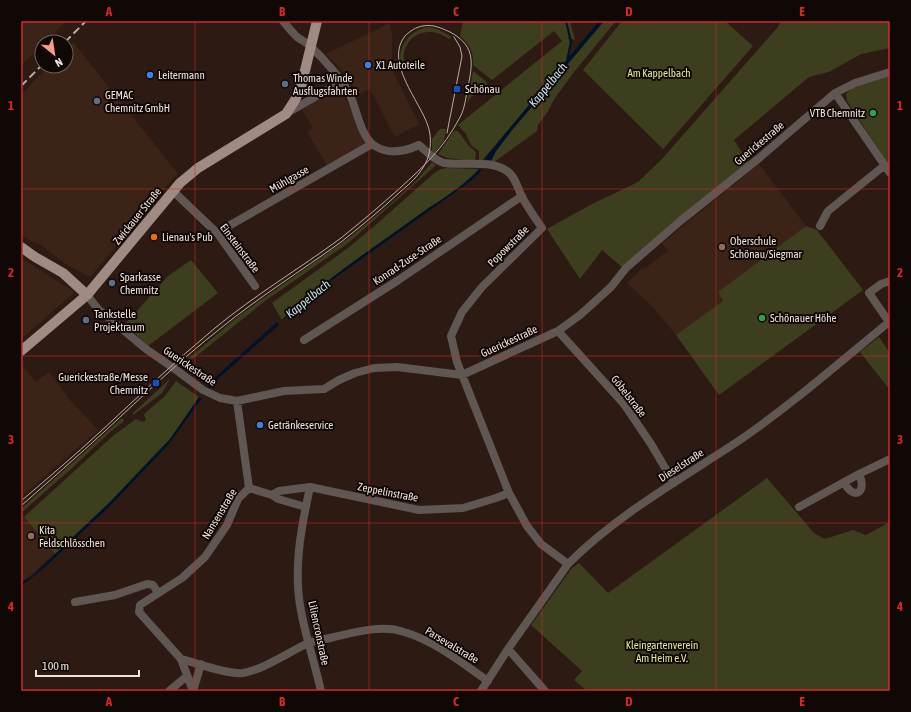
<svg xmlns="http://www.w3.org/2000/svg" width="911" height="712" viewBox="0 0 911 712" font-family="'Asap Condensed',sans-serif">
	<style>
		.built { fill: #3b2318 }
		.green { fill: #3c3e1d }
		.water { fill: #001229 }
		.lines { fill: none; stroke-linecap: round; stroke-linejoin: round }
		.stream { stroke: #001229; stroke-width: 2 }
		.minor { stroke: #605652; stroke-width: 8 }
		.major { stroke: #a08b84; stroke-width: 10 }
		.tram { stroke: #baaba5; stroke-width: 1 }
		.rail { stroke: #baaba5; stroke-width: 2; stroke-dasharray: 8 4; stroke-linecap: butt }
		.grid { fill: none; stroke: #d62828; stroke-width: 1; stroke-opacity: 0.55 }
		.shop-dot { fill: #3f7fe0; stroke: #100805; stroke-width: 1.5 }
		.service-dot { fill: #5c6f8a; stroke: #100805; stroke-width: 1.5 }
		.transit-dot { fill: #1a4fb4; stroke: #100805; stroke-width: 1.5 }
		.leisure-dot { fill: #2e9e5b; stroke: #100805; stroke-width: 1.5 }
		.food-dot { fill: #e8710a; stroke: #100805; stroke-width: 1.5 }
		.education-dot { fill: #8d6e63; stroke: #100805; stroke-width: 1.5 }
		.labels { text-anchor: middle; dominant-baseline: central; stroke-width: 4; stroke-linejoin: round; paint-order: stroke }
		.poi-label { font-size: 11px; fill: #f0e3dd; stroke: #100805; text-anchor: start }
		.park-label { font-size: 11px; fill: #e0e898; stroke: #100805 }
		.street-label { font-size: 11px; fill: #f0e3dd; stroke: #100805 }
		.water-label { font-size: 12px; font-style: italic; fill: #c8e0f7; stroke: #100805 }
		.neatline { fill: none; stroke: #d62828; stroke-width: 1.5 }
		.grid-label { font-size: 13px; text-anchor: middle; font-weight: bold; fill: #d62828 }
	</style>
	<rect width="100%" height="100%" fill="#2d1b13"/>
	<!-- built -->
	<path class="built" d="M21,21H66L46,42H42V46L21,65Z
		M390,23L392,36V69L419,124L395,137L373,95L369,89L359,94L340,68L326,54Z
		M73,42L178,174L174,177L90,277L67,265L41,245L33,242L21,235V95L49,66H66V49Z
		M335,89L341,92L349,105L367,145L328,167L307,132L313,128L301,108Z
		M759,164L806,226L718,292L724,301L676,335L652,306L627,283L641,269L648,266L668,251L662,243Z
		M21,258L75,292L21,339Z
		M21,364L36,382L49,372L70,400L98,430L21,497Z
		M24,517L55,553L31,575L21,582V519Z"/>
	<!-- green -->
	<path class="green" d="M463,21H570L575,40L568,37L570,43L566,61L482,161L479,160V151L471,145L466,134L458,125L562,41L554,31L492,80L473,65C474,52 469,44 460,36Z
		M604,21H616L574,72L555,98L547,113L538,125L537,131L494,162L491,161L496,151L513,129Z
		M622,21H725L753,46L663,149L583,70Z
		M781,21H890V48L861,54L829,72L809,77L734,140L748,162L715,191L674,221L622,267L602,250L580,279L547,229L590,205L638,182L662,159L762,45L778,27Z
		M429,27L437,29L452,37L449,39C426,21 395,40 406,69L403,71C394,50 408,30 429,27Z
		M473,71L488,83L471,97L467,103Z
		M890,76V167L847,101L846,94L853,87Z
		M440,129H446L444,140L435,153L432,151V139Z
		M454,131H458L469,146L476,152L475,161L447,158L438,154Z
		M432,162L436,165L435,166L347,244L265,301L184,366L182,364L240,315L350,237L388,206L417,180Z
		M446,168L479,169C464,186 442,199 423,212C375,247 325,279 282,320L272,303L348,248L378,223L433,174L441,169Z
		M806,226L817,230L863,290L719,395L676,335L723,301L718,292Z
		M191,260L218,293L148,346L125,324L168,276Z
		M879,337L890,353V390L860,352Z
		M170,379L162,393L133,415V413Z
		M176,381L199,397L170,439L110,502L55,554L24,517L114,435L136,419L143,422L146,420L144,414L165,396Z
		M122,418L124,421L110,432L71,469L21,513V509Z
		M767,478L814,533L825,539L853,530L866,535L890,522V691H587L574,680L582,671L531,625L572,568L579,563L608,593Z"/>
	<!-- water -->
	<path class="water" d="M599,21H604L513,129L496,151L491,161L484,159Z
		M479,169L482,170L471,181L321,288L282,321V320C325,279 375,247 423,212C442,199 464,186 479,169Z
		M277,322L279,325L222,375L215,382L212,380Z
		M199,397L202,398L169,444L108,508L44,568L21,586V583L32,576L110,502L170,439Z"/>
	<g class="lines">
		<!-- stream -->
		<path class="stream" d="M566,21L571,42L567,61
			M207,390L216,379"/>
		<!-- minor -->
		<path class="minor" d="M283,21C287,26 292,32 297,37C301,40 306,42 310,46C323,58 342,79 350,95C357,110 361,138 375,146C389,155 406,151 419,145C426,151 435,161 444,163C463,166 490,159 507,171C515,176 518,189 522,197C528,208 535,218 542,228L482,287L462,312L451,336L457,362L509,493L527,526L541,544L568,564
			M835,93L890,173
			M287,113L341,82
			M173,191L218,234L255,286
			M820,226L828,211L885,165
			M218,234L225,228L372,144
			M87,295L98,309L146,349L179,372L203,390L220,398L237,401L284,391L324,389L339,380L355,373L374,368L397,367L462,375L558,331L580,315L611,287L626,268L679,222L758,159L835,93L855,83L890,72
			M558,331L624,404L651,444L674,483
			M304,340L397,281L522,196
			M844,482C853,501 868,493 859,474
			M310,487C301,528 293,570 301,611C306,638 315,664 321,691
			M249,488L272,495L279,491L310,487L419,510L463,508L496,498L509,493
			M272,495L278,499L306,507
			M799,507L859,474L890,459
			M75,602L115,595L147,584L153,585L158,593
			M508,649L545,691
			M181,659C197,663 228,675 243,673C262,670 288,653 306,644C313,641 322,640 330,638C353,633 380,624 404,632C435,641 462,663 488,681
			M169,691L187,676
			M193,691L181,659L139,612L140,605L182,578L205,557L227,525L238,499L249,488L237,401
			M193,691L201,664
			M481,691L508,649L568,564C617,515 679,480 737,442C790,406 839,363 889,322L869,293L881,284L890,281"/>
		<!-- major -->
		<path class="major" d="M21,247L35,257L63,273L87,295
			M21,351L87,295L180,183L198,168L286,114L295,100L301,87L317,21"/>
		<!-- tram -->
		<path class="tram" d="M447,133L462,56L460,47L454,37
			M21,501C48,478 74,456 100,432C138,397 175,361 215,328C255,295 299,269 341,238C361,222 381,205 400,188C424,166 443,149 459,119C464,111 465,102 467,92C472,66 478,47 450,32C441,28 433,24 423,26C416,27 410,31 405,36C384,62 420,101 428,126C431,135 431,145 429,154C425,170 412,182 400,192C381,210 361,226 341,242C301,271 259,297 221,328C180,360 143,396 105,431C78,456 49,481 21,506"/>
		<!-- rail -->
		<path class="rail" d="M65,42L86,21
			M21,86L42,65"/>
	</g>
	<!-- grid -->
	<path class="grid" d="M195,21V691M369,21V691M542,21V691M716,21V691M21,189H890M21,356H890M21,523H890"/>
	<!-- markers -->
	<g class="shop-dot">
		<circle cx="368" cy="65" r="4"/>
		<circle cx="150" cy="75" r="4"/>
		<circle cx="260" cy="425" r="4"/>
	</g>
	<g class="service-dot">
		<circle cx="285" cy="84" r="4"/>
		<circle cx="97" cy="101" r="4"/>
		<circle cx="112" cy="283" r="4"/>
		<circle cx="86" cy="320" r="4"/>
	</g>
	<g class="transit-dot">
		<rect x="453" y="85" width="8" height="8" rx="2"/>
		<rect x="152" y="379" width="8" height="8" rx="2"/>
	</g>
	<g class="leisure-dot">
		<circle cx="873" cy="113" r="4"/>
		<circle cx="762" cy="318" r="4"/>
	</g>
	<circle class="food-dot" cx="154" cy="237" r="4"/>
	<g class="education-dot">
		<circle cx="722" cy="247" r="4"/>
		<circle cx="31" cy="536" r="4"/>
	</g>
	<g class="labels">
		<!-- poi labels -->
		<g class="poi-label">
			<text x="376" y="65">X1 Autoteile</text>
			<text x="158" y="75">Leitermann</text>
			<text x="293" y="78">Thomas Winde<tspan x="293" dy="13">Ausflugsfahrten</tspan></text>
			<text x="465" y="89">Schönau</text>
			<text x="105" y="95">GEMAC<tspan x="105" dy="13">Chemnitz GmbH</tspan></text>
			<text x="865" y="113" text-anchor="end">VTB Chemnitz</text>
			<text x="162" y="237">Lienau's Pub</text>
			<text x="730" y="241">Oberschule<tspan x="730" dy="13">Schönau/Siegmar</tspan></text>
			<text x="120" y="277">Sparkasse<tspan x="120" dy="13">Chemnitz</tspan></text>
			<text x="94" y="314">Tankstelle<tspan x="94" dy="13">Projektraum</tspan></text>
			<text x="770" y="318">Schönauer Höhe</text>
			<text x="148" y="377" text-anchor="end">Guerickestraße/Messe<tspan x="148" dy="13">Chemnitz</tspan></text>
			<text x="268" y="425">Getränkeservice</text>
			<text x="39" y="530">Kita<tspan x="39" dy="13">Feldschlösschen</tspan></text>
		</g>
		<!-- park labels -->
		<g class="park-label">
			<text x="659" y="73">Am Kappelbach</text>
			<text x="662" y="645">Kleingartenverein<tspan x="662" dy="13">Am Heim e.V.</tspan></text>
		</g>
		<!-- street labels -->
		<g class="street-label">
			<text transform="translate(759 143) rotate(-40)">Guerickestraße</text>
			<text transform="translate(289 179) rotate(-30)">Mühlgasse</text>
			<text transform="translate(137 216) rotate(-51)">Zwickauer Straße</text>
			<text transform="translate(508 246) rotate(-45)">Popowstraße</text>
			<text transform="translate(240 248) rotate(53)">Einsteinstraße</text>
			<text transform="translate(407 260) rotate(-34)">Konrad-Zuse-Straße</text>
			<text transform="translate(509 341) rotate(-25)">Guerickestraße</text>
			<text transform="translate(190 366) rotate(34)">Guerickestraße</text>
			<text transform="translate(629 396) rotate(52)">Göbelstraße</text>
			<text transform="translate(681 465) rotate(-33)">Dieselstraße</text>
			<text transform="translate(388 492) rotate(11)">Zeppelinstraße</text>
			<text transform="translate(219 514) rotate(-59)">Nansenstraße</text>
			<text transform="translate(319 633) rotate(78)">Liliencronstraße</text>
			<text transform="translate(452 645) rotate(31)">Parsevalstraße</text>
		</g>
		<!-- water labels -->
		<g class="water-label">
			<text transform="translate(548 85) rotate(-51)">Kappelbach</text>
			<text transform="translate(308 299) rotate(-39)">Kappelbach</text>
		</g>
	</g>
	<!-- border -->
	<rect width="911" height="712" fill="none" stroke="#100805" stroke-width="44"/>
	<!-- north arrow -->
	<g transform="translate(54 54) rotate(150)"><circle r="19" fill="#100805" stroke="#6a605b"/>
	<path d="M0-3L7 15L0 10L-7 15Z" fill="#f49d8b"/>
	<text y="-6" font-size="11" font-weight="bold" text-anchor="middle" fill="#f0e3dd">N</text>
	</g>
	<!-- scale -->
	<path d="M36 670v6h103v-6" fill="none" stroke="#f0e3dd" stroke-width="2"/>
	<text x="42" y="670" font-size="12" fill="#f0e3dd" stroke="#100805" stroke-width="3" paint-order="stroke">100 m</text>
	<rect x="22" y="22" width="867" height="668" class="neatline"/>
	<g class="grid-label">
		<text x="109" y="16">A</text>
		<text x="282" y="16">B</text>
		<text x="456" y="16">C</text>
		<text x="629" y="16">D</text>
		<text x="802" y="16">E</text>
		<text x="11" y="110">1</text>
		<text x="900" y="110">1</text>
		<text x="11" y="277">2</text>
		<text x="900" y="277">2</text>
		<text x="11" y="444">3</text>
		<text x="900" y="444">3</text>
		<text x="11" y="611">4</text>
		<text x="900" y="611">4</text>
		<text x="109" y="706">A</text>
		<text x="282" y="706">B</text>
		<text x="456" y="706">C</text>
		<text x="629" y="706">D</text>
		<text x="802" y="706">E</text>
	</g>
</svg>
